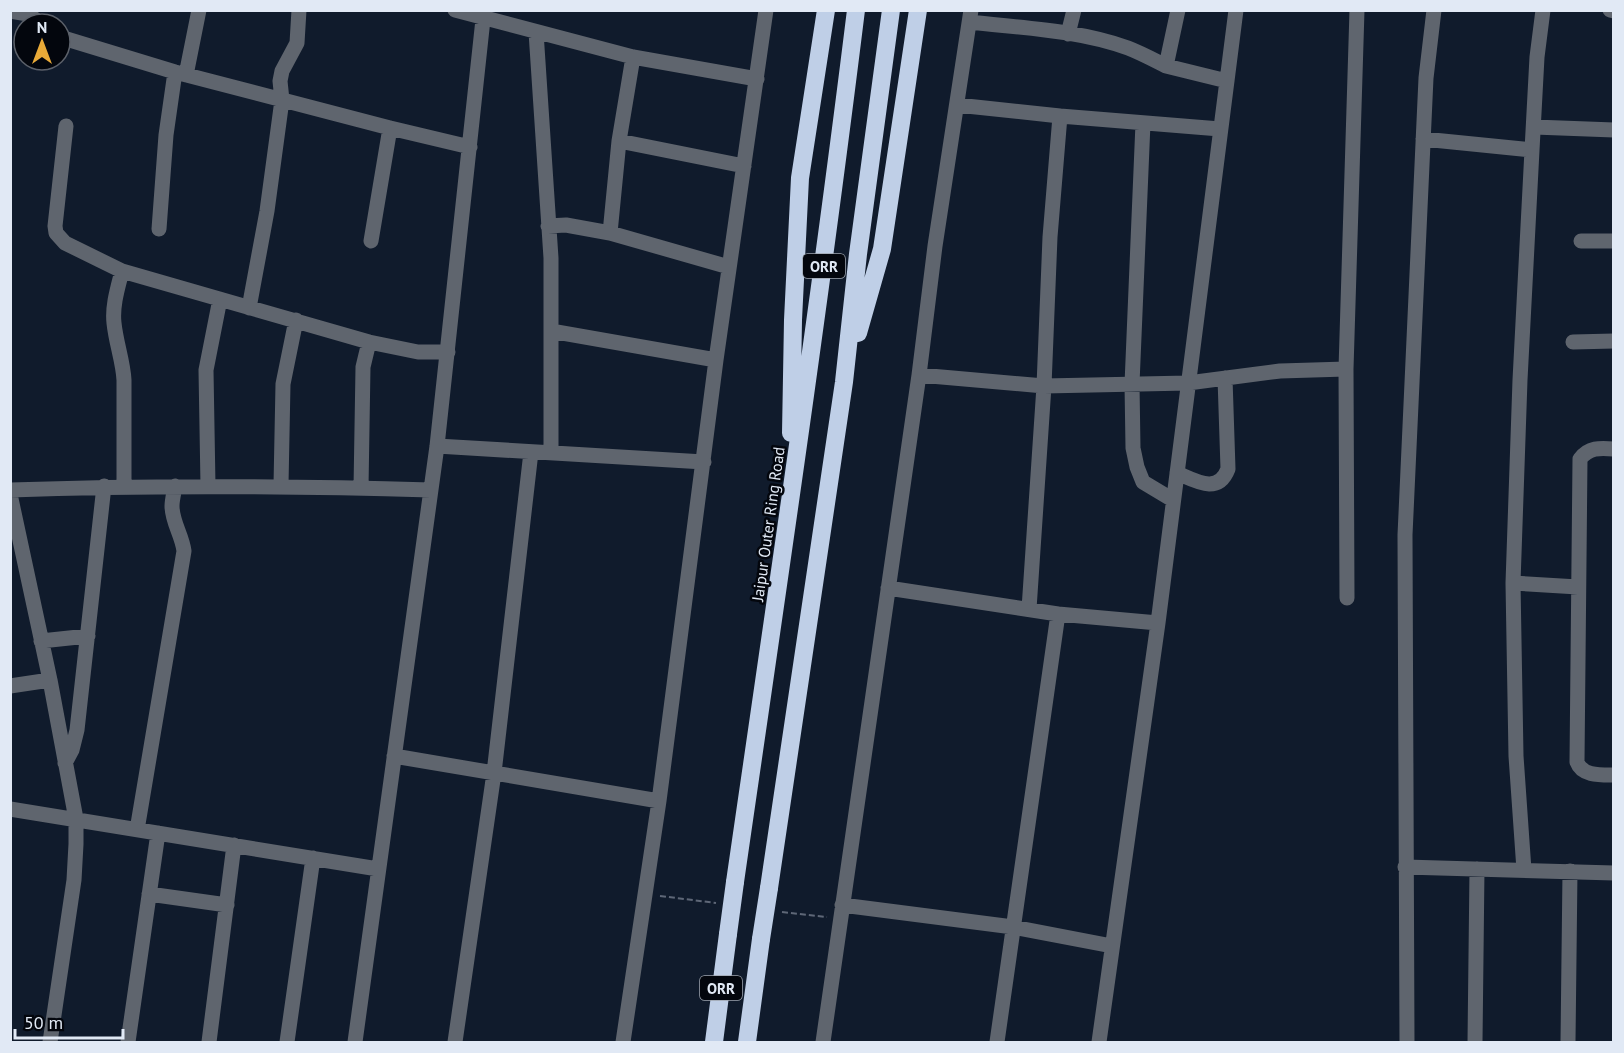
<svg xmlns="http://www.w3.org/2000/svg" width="1624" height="1053" viewBox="0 0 1624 1053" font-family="'PT Sans',sans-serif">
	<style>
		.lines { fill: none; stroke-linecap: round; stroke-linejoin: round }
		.path { stroke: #5e6777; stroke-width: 2; stroke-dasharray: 6 3; stroke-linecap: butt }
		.minor { stroke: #5f656e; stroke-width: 15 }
		.highway { stroke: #bfcfe7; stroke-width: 18 }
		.highway-bridge { stroke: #bfcfe7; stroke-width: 18 }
		.labels { text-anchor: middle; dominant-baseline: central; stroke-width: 5; stroke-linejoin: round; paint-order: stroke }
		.shield { fill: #03060d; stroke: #9ea5af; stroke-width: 1.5 }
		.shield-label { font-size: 15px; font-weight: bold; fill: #e1e9f5 }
		.street-label { font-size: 16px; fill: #e1e9f5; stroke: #03060d }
	</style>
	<rect width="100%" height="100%" fill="#101b2c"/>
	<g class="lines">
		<!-- path -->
		<path class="path" d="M660,896L716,903
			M782,912L827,917"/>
		<!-- minor -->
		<path class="minor" d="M455,10L633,57L757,79
			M1178,10L1166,66L1227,81
			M1610,10L1614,11
			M10,11L28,14L41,24
			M970,22C1022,28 1078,30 1128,48C1141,53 1154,60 1166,66
			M536,32L551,258V453
			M1068,34L1074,10
			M60,37L175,72L390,128L470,147
			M186,75L199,10
			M957,105L1060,116
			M1143,123L1132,384L1133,448L1137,467L1143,482L1173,500
			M66,126L55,226L56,233L65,243L122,271L369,342L418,352H448
			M1534,127L1614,130
			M1423,139L1532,150
			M619,141L744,166
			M548,226L566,225L610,233L729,267
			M159,229L166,135L175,72
			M610,233L619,141L633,57
			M371,241L390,128
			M1581,241H1614
			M122,271C118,287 112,306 114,323C116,343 123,361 124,380V486
			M249,308L267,211L282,100L280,81L282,71L297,43L299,10
			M551,331L716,360
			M1573,342L1614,341
			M919,375L1044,386L1188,383L1280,371L1346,369
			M437,446L704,462
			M1614,449C1600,448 1589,447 1580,459L1577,762C1582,776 1600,775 1614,775
			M1177,473C1196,481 1218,495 1228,469L1225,378
			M281,485L283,384L296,320
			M208,486L206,370L220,299
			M361,488L363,367L369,342
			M10,490C151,485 291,486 431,490
			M10,494L50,680L76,819V844L74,880L50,1042
			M1513,583L1578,587
			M888,588L1058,614
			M1347,598L1346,369L1357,10
			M1029,609L1044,386L1050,237L1060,116L1220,129
			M41,641L88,636
			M10,686L50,680
			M394,756L659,801
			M65,763L72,750L77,730L104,486
			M10,809L378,869
			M137,830L184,551C182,535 172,522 172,506C172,500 174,493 175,486
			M1405,867L1614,873
			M1524,870L1516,756L1513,583L1520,380L1532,150L1537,57L1543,10
			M149,894L227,905
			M842,905L1013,927L1112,946
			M128,1042L158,833
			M209,1042L234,845
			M287,1042L313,858
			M355,1042L437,446L484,10
			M455,1042L494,773L531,452
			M623,1042L659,801L716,360L766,10
			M823,1042L919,375L935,246L971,10
			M997,1042L1058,614L1158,623
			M1099,1042L1158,623L1236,10
			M1407,1042L1405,535L1426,78L1434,10
			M1475,1042L1477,869
			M1568,1042L1570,871"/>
		<!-- highway -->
		<path class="highway" d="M858,333L882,249L918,10
			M791,433L793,320L800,178L826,10
			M735,882C777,592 820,302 856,10
			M769,888L844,382L858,254L891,10
			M714,1042L728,934
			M747,1042L761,939"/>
		<!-- highway-bridge -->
		<path class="highway-bridge" d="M728,934L735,882
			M761,939L769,888"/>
	</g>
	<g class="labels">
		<!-- shield labels -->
		<g class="shield">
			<rect x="803" y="254" width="42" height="24" rx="4.5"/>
			<rect x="700" y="976" width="42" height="24" rx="4.5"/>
		</g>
		<g class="shield-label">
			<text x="824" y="266">ORR</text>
			<text x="721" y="988">ORR</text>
		</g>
		<!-- street labels -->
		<g class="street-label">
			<text transform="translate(768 524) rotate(-82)">Jaipur Outer Ring Road</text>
		</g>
	</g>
	<!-- border -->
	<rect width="1624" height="1053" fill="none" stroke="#e1e9f5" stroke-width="24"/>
	<!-- north arrow -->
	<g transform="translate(42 42)"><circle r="28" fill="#03060d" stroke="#5c616a" stroke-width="1.5"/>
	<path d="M0-4.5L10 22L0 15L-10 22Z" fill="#e9aa38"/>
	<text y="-9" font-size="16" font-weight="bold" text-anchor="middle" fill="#e1e9f5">N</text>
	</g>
	<!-- scale -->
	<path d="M15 1029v9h108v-9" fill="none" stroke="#e1e9f5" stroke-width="3"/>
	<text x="24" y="1029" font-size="18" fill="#e1e9f5" stroke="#03060d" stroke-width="4.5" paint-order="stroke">50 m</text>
</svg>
